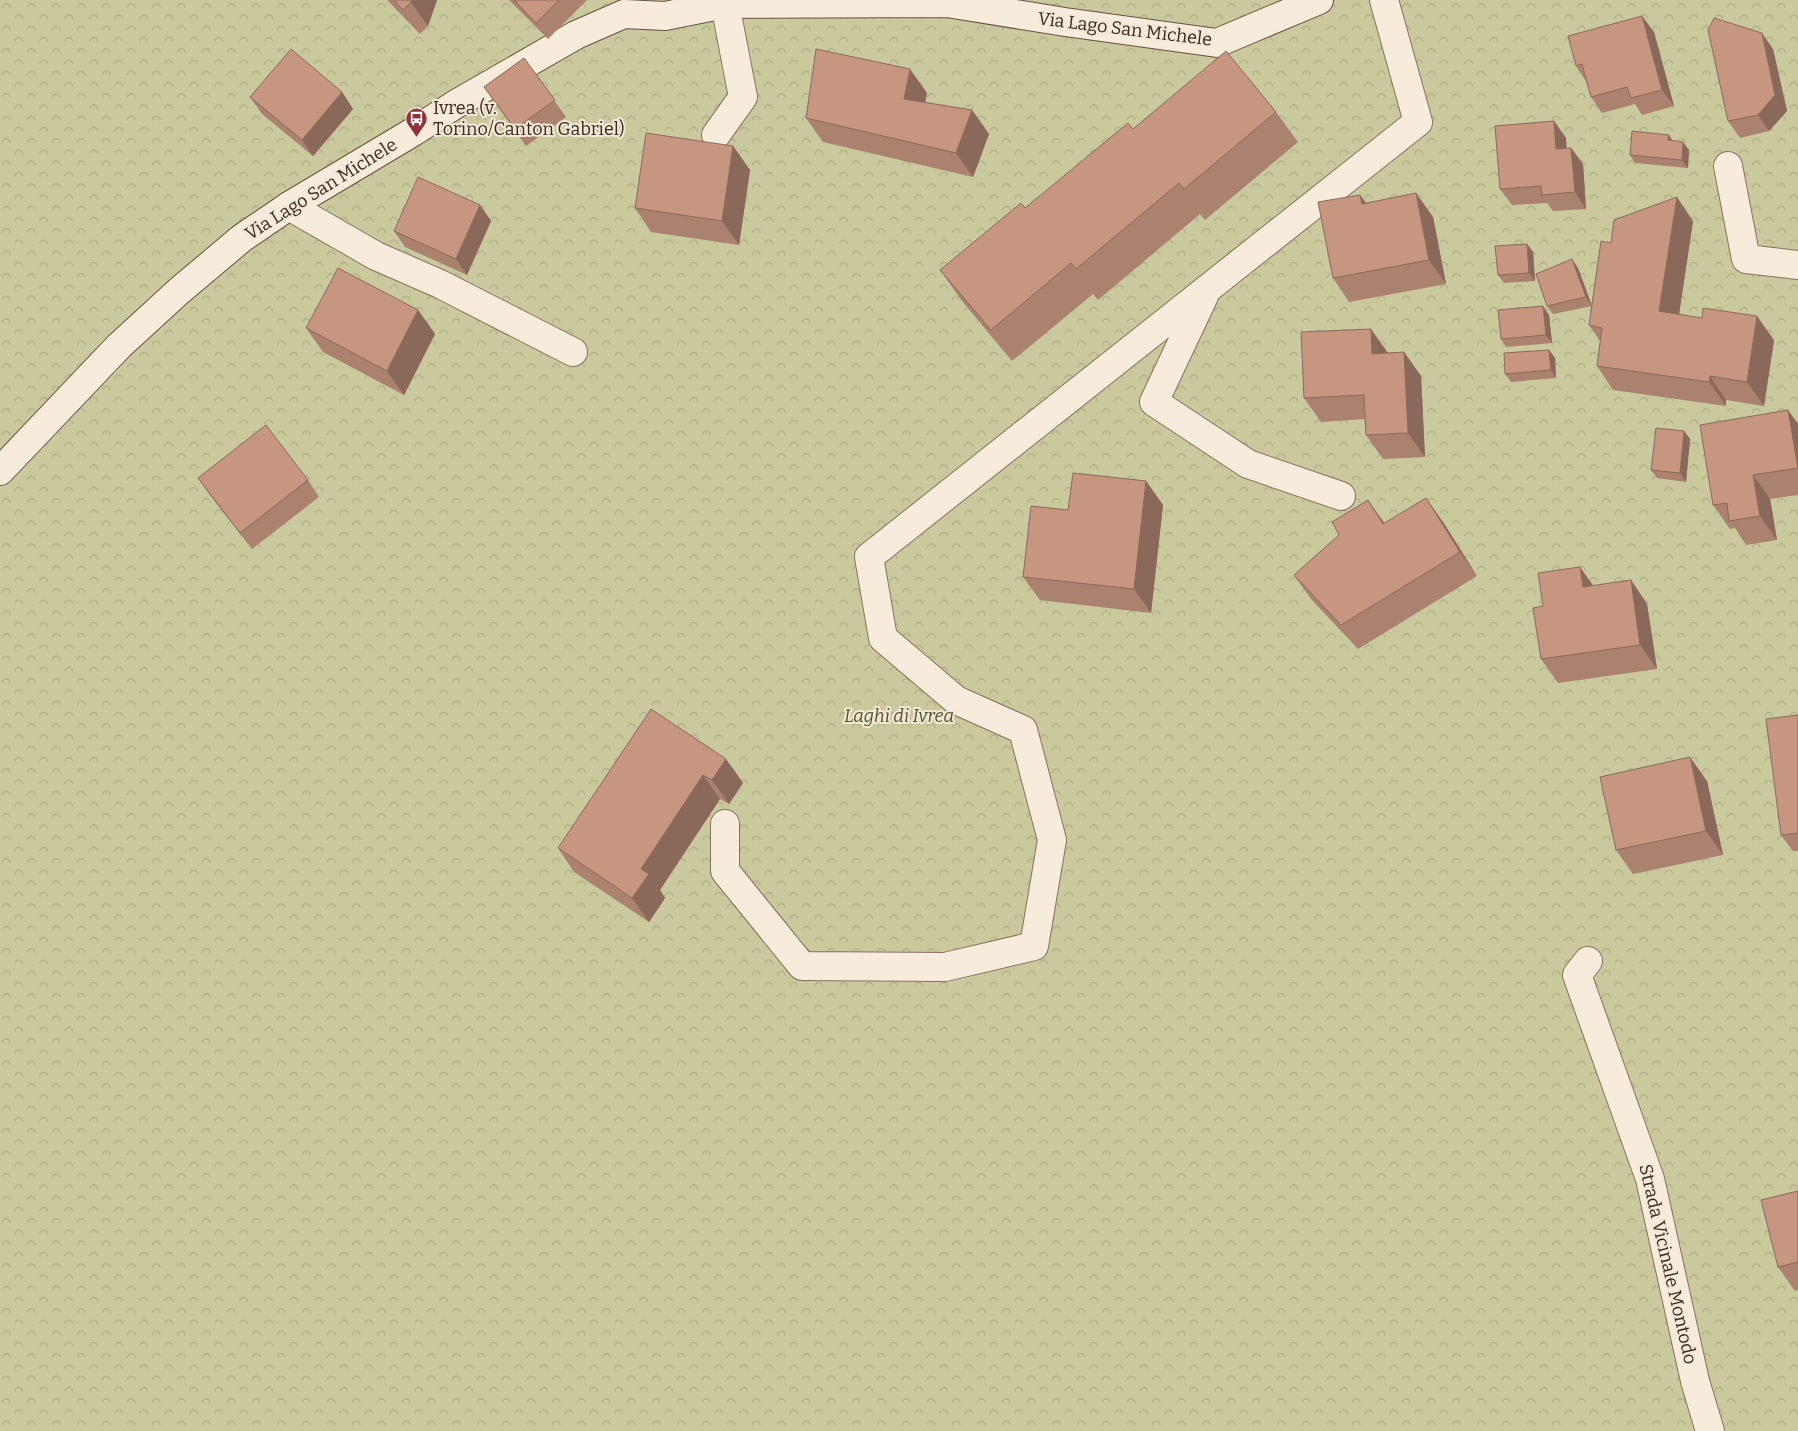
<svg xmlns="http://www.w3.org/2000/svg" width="1798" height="1431" viewBox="0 0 1798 1431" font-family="Bitter,serif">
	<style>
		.park { fill: url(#park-crowns) }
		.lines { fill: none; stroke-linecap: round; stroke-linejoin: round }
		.street-casing { stroke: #876f5e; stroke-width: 30 }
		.secondary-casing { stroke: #685041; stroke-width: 30 }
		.street { stroke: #f7ebdb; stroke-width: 28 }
		.secondary { stroke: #f7ebdb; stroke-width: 28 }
		.wall { fill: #ab816f }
		.shaded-wall { fill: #8b695a }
		.building { fill: #c79681; stroke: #8b695a }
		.labels { text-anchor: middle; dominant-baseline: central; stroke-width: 4; stroke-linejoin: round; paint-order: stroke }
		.street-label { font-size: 18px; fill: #382921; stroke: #f4e8d7 }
		.poi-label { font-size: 18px; fill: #382921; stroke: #f4e8d7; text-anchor: start }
		.park-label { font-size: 18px; font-style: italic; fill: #4d5329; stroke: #f4e8d7 }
	</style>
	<defs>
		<pattern id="park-crowns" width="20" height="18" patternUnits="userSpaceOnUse" patternTransform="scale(1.25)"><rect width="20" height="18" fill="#c9c99d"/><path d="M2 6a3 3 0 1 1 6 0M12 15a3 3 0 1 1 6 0" fill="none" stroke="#adad87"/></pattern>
	</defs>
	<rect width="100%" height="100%" fill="#ecddc8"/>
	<!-- park -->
	<path class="park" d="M0,0H1798V1431H0Z"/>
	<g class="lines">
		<defs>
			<path id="street" d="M716,135L743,97L725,4
				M1728,166L1746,259L1798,265
				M289,206L376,256L440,284L573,352
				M1204,296L1154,402L1248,464L1341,496
				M725,824V871L802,966L945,967L1034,946L1052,840L1023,730L956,700L883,638L869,557L1418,122L1384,0
				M1588,961L1577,975L1650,1179L1695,1381L1710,1431"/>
			<path id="secondary" d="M0,471L119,346L179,291L242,238L289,206L413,132L456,104L576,35L624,14L665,16L725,4L947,3L1065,22L1217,43L1319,0"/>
		</defs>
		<!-- street casing -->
		<use href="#street" class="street-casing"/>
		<!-- secondary casing -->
		<use href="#secondary" class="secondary-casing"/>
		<!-- street -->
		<use href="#street" class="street"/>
		<!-- secondary -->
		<use href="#secondary" class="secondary"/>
	</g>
	<!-- wall -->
	<path class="wall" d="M387,0H437L428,26L420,34Z
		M509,0H587L548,39Z
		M1654,32L1674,106L1642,115L1635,104L1602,113L1591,97L1586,81L1576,66Z
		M1773,49L1787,111L1769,131L1740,138L1728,121Z
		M524,58L566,117L526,146L484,87Z
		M342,92L353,109L313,156L262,114L250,97Z
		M927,93L925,103L972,110L989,134L973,177L823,142L806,118Z
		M1276,112L1298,142L1205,220L1200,214L1098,300L1093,294L1012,361L962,301L940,270L1025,208L1133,129Z
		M1554,121L1566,138V148H1571L1583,164L1586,209L1553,211L1547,203L1512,205L1500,189Z
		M1673,141L1689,150L1688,168L1635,163L1630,155Z
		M733,146L750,170L739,245L651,232L635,208Z
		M1416,193L1433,217L1446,284L1349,302L1333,278L1360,195L1366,203Z
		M480,205L491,221L467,275L405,247L394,231Z
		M1693,221L1679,314L1774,340L1764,406L1726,400V406L1613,390L1597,366L1600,341L1589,325L1611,243Z
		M1527,244L1533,252L1535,281L1504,283L1498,275Z
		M1578,268L1592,306L1553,314L1547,306Z
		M418,310L435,334L404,395L323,352L306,328Z
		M1549,315L1552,343L1506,347L1501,339Z
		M1549,350L1555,358L1556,378L1511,382L1505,374Z
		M1404,352L1421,376L1425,457L1383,459L1366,435L1365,419L1321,422L1304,398L1388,353Z
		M1798,424V495L1770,499L1777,540L1746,545L1735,528L1730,529L1713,505Z
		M1684,431L1690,439L1686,482L1657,478L1651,470Z
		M198,478L308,480L319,497L252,549L209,494Z
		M1146,481L1163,505L1151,613L1040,600L1023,577L1068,510Z
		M1443,522L1477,576L1358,649L1311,599L1294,575L1384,523Z
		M1631,580L1647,604L1657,669L1558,683L1541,659L1543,606L1594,586Z
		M1798,715V851H1793L1781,835Z
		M726,759L743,783L729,804L720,799L660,890L665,898L649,922L574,872L558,848Z
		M1707,781L1723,855L1633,874L1616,850Z
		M1798,1191V1290L1795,1291L1778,1267Z"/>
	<!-- shaded-wall -->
	<path class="shaded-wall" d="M412,0H437L428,26L411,2Z
		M1642,16L1654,32L1674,106L1662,90Z
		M1762,33L1773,49L1787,111L1769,131L1758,115Z
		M910,69L927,93L921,123L904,99Z
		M342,92L353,109L313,156L302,140Z
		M972,110L989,134L973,177L956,153Z
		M1554,121L1566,138L1568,166L1556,149Z
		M1669,135L1674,143L1668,140Z
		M1683,142L1689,150L1688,168L1682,160Z
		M733,146L750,170L739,245L722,221Z
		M1571,148L1583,164L1586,209L1575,192Z
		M1416,193L1433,217L1446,284L1429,260Z
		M1360,195L1377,218L1362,204Z
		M1677,197L1693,221L1676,335L1659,311Z
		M480,205L491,221L467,275L456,259Z
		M1527,244L1533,252L1535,281L1529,273Z
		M1572,259L1578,268L1592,306L1586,297Z
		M1543,306L1549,315L1552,343L1546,335Z
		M418,310L435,334L404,395L387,371Z
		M1757,316L1774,340L1764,406L1747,382Z
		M1371,329L1388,353L1372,354Z
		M1549,350L1555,358L1556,378L1551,370Z
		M1404,352L1421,376L1425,457L1408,433Z
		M1710,376L1726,400V406L1709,382Z
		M1788,410L1798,424V467Z
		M1684,431L1690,439L1686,482L1680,473Z
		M1753,475L1770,499L1777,540L1760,516Z
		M1146,481L1163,505L1151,613L1134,589Z
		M1426,498L1443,522L1477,576L1460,552Z
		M1368,500L1385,524H1383Z
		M1580,567L1597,591L1583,587Z
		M1631,580L1647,604L1657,669L1640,645Z
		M1690,757L1707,781L1723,855L1706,831Z
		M726,759L743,783L729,804L712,780Z
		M703,775L720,799L660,890L665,898L649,922L632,898L641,869Z"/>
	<!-- building -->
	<path class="building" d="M394,0H412L411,2L403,10Z
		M514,0H559L536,23Z
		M1642,16L1662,90L1631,98L1627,87L1591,97L1582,64L1576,66L1568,36Z
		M1714,18L1762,33L1775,95L1758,115L1728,121L1708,30Z
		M291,49L342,92L302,140L250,97Z
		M816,49L910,69L904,99L972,110L956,153L806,118Z
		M1226,51L1276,112L1184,189L1179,183L1076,269L1071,263L991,330L940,270L1021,203L1025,208L1128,123L1133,129Z
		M524,58L555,100L515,129L484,87Z
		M1554,121L1556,149L1571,148L1575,192L1542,195L1541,186L1500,189L1495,126Z
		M1632,131L1669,135L1668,140L1683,142L1682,160L1630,155Z
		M646,133L733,146L722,221L635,208Z
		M418,177L480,205L456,259L394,231Z
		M1416,193L1429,260L1333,278L1318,202L1360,195L1362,204Z
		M1677,197L1659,311L1702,318L1703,308L1757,316L1747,382L1710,376L1709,382L1597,366L1602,328L1589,325L1601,241L1611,243L1614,220Z
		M1527,244L1529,273L1498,275L1495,246Z
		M1572,259L1586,297L1547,306L1536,274Z
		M338,268L418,310L387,371L306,328Z
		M1543,306L1546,335L1501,339L1498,310Z
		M1371,329L1372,354L1404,352L1408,433L1366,435L1364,395L1304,398L1301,332Z
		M1549,350L1551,370L1505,374L1504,353Z
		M1788,410L1798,468L1753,475L1760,516L1729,521L1727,503L1713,505L1700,425Z
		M266,425L308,480L240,533L198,478Z
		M1656,428L1684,431L1680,473L1651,470Z
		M1073,473L1146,481L1134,589L1023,577L1031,506L1068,510Z
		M1426,498L1460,552L1341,625L1294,575L1339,535L1332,522L1368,500L1383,524Z
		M1580,567L1583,587L1631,580L1640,645L1541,659L1533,608L1543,606L1538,573Z
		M651,709L726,759L712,780L703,775L641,869L649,874L632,898L558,848Z
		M1798,715V833L1781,835L1766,719Z
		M1690,757L1706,831L1616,850L1600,777Z
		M1798,1191V1262L1778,1267L1761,1200Z"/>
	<!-- icons -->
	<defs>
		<symbol id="bus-pin" viewBox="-11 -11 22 30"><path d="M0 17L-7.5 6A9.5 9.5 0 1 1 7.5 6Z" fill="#91323e" stroke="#f4e8d7"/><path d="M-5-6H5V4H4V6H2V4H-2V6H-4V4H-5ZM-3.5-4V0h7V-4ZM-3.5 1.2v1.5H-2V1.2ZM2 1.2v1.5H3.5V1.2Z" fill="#fff"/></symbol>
	</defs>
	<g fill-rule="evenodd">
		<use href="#bus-pin" x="404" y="106" width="25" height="34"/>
	</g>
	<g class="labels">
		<!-- street labels -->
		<g class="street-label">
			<text transform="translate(1125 29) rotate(7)">Via Lago San Michele</text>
			<text transform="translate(321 189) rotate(-32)">Via Lago San Michele</text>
			<text transform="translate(1668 1264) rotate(77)">Strada Vicinale Montodo</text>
		</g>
		<!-- poi labels -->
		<g class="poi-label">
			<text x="433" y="108">Ivrea (v.<tspan x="433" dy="21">Torino/Canton Gabriel)</tspan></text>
		</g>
		<!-- park labels -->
		<g class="park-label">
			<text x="899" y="716">Laghi di Ivrea</text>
		</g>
	</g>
</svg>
